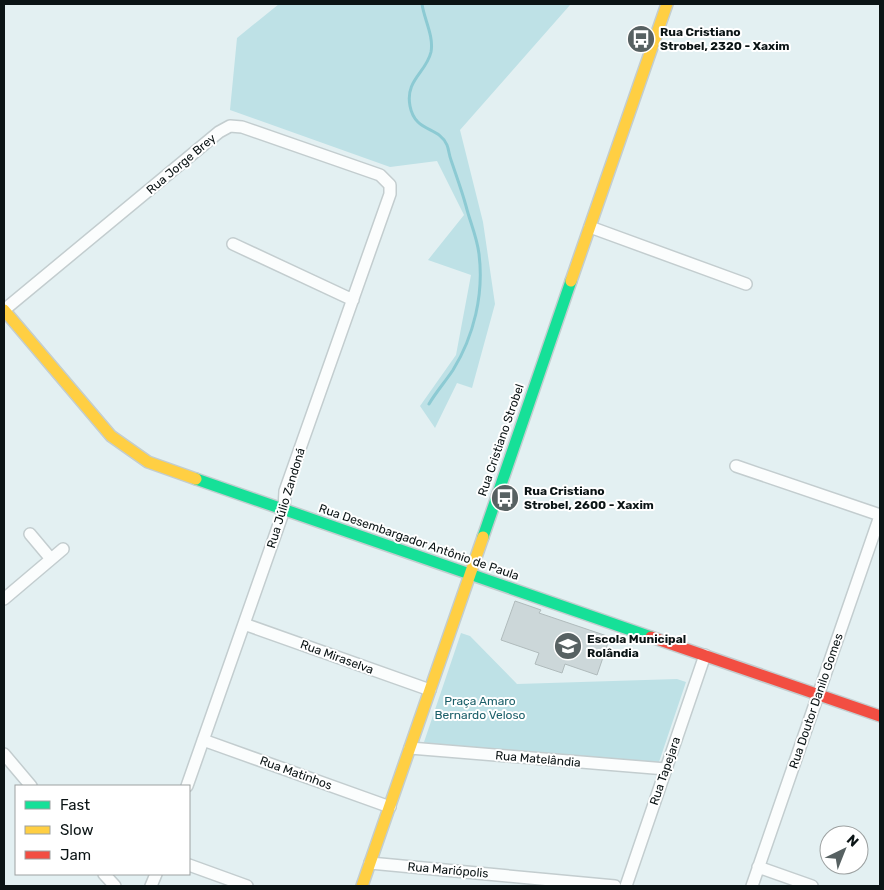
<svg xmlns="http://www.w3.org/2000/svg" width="884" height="890" viewBox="0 0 884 890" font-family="Rubik,sans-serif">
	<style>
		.green { fill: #bee1e6 }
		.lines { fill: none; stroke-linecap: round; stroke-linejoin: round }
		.stream { stroke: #8ccad3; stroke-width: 3 }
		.building { fill: #ccd7d9; stroke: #b0bbbc }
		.street-casing { stroke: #c3cdcf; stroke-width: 14 }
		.fast-casing { stroke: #c3cdcf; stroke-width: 14 }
		.slow-casing { stroke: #c3cdcf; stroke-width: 14 }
		.jam-casing { stroke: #c3cdcf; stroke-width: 14 }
		.street { stroke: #fbfdfd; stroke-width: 11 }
		.fast { stroke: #16e098; stroke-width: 11 }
		.slow { stroke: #ffcf43; stroke-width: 11 }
		.jam { stroke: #f24e42; stroke-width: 11 }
		.labels { text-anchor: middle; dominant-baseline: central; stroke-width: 4; stroke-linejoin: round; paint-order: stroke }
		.poi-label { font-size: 12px; font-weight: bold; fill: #0b1415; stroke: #fff; text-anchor: start }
		.street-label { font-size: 12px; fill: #0b1415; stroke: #fff }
		.park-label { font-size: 12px; fill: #1b5f69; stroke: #fff }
	</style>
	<rect width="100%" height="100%" fill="#e3f0f2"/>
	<!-- green -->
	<path class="green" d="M279,4L570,5L460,130L483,222L495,304L472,388L457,383L435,428L420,406L456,355L471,275L428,260L464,215L437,161L390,167L230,110L237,38Z
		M461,633L470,636L517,684L677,679L686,682L659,762L423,745Z"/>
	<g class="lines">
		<!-- stream -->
		<path class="stream" d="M422,4C424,19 434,36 431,52C426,73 405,80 410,106C415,133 439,126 447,145C449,150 449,155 451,160C456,175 462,191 466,206C470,222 477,237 479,254C484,294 474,336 453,370C445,382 436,392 429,404"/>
	</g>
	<!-- building -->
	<path class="building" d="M515,601L541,610L539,613L610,637L597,675L565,664L562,673L535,664L539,653L501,640Z"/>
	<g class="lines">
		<defs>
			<path id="street" d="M590,227L746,284
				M233,244L353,300
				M4,310L219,132L230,126L242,127L380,175L390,185V194L285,491L284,510L187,786
				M736,466L880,515
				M30,534L51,559
				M4,599L63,549
				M244,624L430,690
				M203,740L390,807
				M410,748L666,769
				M4,754L31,786
				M370,863L615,886
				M189,865L247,886
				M758,867L812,886
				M104,874L115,886
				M151,886L156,874
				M626,886L705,655
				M752,886L880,516"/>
			<path id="fast" d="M196,479L651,637
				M483,537L571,281"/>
			<path id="slow" d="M571,281L667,4
				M4,310L111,436L148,462L196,479
				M362,886L483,537"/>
			<path id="jam" d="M651,637L880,716"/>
		</defs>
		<!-- street casing -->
		<use href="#street" class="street-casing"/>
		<!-- fast casing -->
		<use href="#fast" class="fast-casing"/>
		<!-- slow casing -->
		<use href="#slow" class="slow-casing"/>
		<!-- jam casing -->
		<use href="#jam" class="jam-casing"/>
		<!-- street -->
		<use href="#street" class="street"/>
		<!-- fast -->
		<use href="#fast" class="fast"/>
		<!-- slow -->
		<use href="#slow" class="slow"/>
		<!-- jam -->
		<use href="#jam" class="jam"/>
	</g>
	<!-- icons -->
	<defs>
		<symbol id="bus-disc" viewBox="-11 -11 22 22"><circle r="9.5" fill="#576162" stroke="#fff"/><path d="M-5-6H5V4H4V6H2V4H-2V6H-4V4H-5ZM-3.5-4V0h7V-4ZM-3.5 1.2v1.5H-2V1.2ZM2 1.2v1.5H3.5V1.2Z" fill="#fff"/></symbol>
		<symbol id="school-disc" viewBox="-11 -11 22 22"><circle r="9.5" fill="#576162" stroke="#fff"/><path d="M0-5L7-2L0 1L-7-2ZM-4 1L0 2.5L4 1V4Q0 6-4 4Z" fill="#fff"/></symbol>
	</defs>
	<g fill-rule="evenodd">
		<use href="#bus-disc" x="625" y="23" width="32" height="32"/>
		<use href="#bus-disc" x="489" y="482" width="32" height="32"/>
		<use href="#school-disc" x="552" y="630" width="32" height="32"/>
	</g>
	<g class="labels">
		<!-- poi labels -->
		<g class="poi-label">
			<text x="660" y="32">Rua Cristiano<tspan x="660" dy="14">Strobel, 2320 - Xaxim</tspan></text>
			<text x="524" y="491">Rua Cristiano<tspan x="524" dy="14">Strobel, 2600 - Xaxim</tspan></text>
			<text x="587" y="639">Escola Municipal<tspan x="587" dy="14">Rolândia</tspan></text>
		</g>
		<!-- street labels -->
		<g class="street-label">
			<text transform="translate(181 164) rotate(-40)">Rua Jorge Brey</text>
			<text transform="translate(501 440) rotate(-71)">Rua Cristiano Strobel</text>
			<text transform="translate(286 498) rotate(-73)">Rua Júlio Zandoná</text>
			<text transform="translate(419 542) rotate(19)">Rua Desembargador Antônio de Paula</text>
			<text transform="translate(337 657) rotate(20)">Rua Miraselva</text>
			<text transform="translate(816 701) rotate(-71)">Rua Doutor Danilo Gomes</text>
			<text transform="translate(538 759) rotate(5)">Rua Matelândia</text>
			<text transform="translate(665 771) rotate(-71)">Rua Tapejara</text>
			<text transform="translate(296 773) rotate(20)">Rua Matinhos</text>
			<text transform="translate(448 870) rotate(5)">Rua Mariópolis</text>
		</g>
		<!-- park labels -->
		<g class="park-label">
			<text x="480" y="701">Praça Amaro<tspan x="480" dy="14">Bernardo Veloso</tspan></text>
		</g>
	</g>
	<!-- border -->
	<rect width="884" height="890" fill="none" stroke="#0b1415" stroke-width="10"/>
	<!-- legend -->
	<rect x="15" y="785" width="175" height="90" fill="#ffffff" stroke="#9da1a1"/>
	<rect x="25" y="801" width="25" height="8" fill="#16e098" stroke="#9da1a1"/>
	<text x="60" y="810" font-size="15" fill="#0b1415">Fast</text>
	<rect x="25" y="826" width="25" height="8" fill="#ffcf43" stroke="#9da1a1"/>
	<text x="60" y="835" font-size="15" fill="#0b1415">Slow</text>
	<rect x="25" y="851" width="25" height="8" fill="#f24e42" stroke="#9da1a1"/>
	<text x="60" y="860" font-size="15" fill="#0b1415">Jam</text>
	<!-- north arrow -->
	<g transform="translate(844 850) rotate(43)"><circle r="24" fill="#ffffff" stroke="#9da1a1"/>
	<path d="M0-4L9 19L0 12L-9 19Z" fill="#576162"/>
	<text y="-8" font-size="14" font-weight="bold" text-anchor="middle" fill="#0b1415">N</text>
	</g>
</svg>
